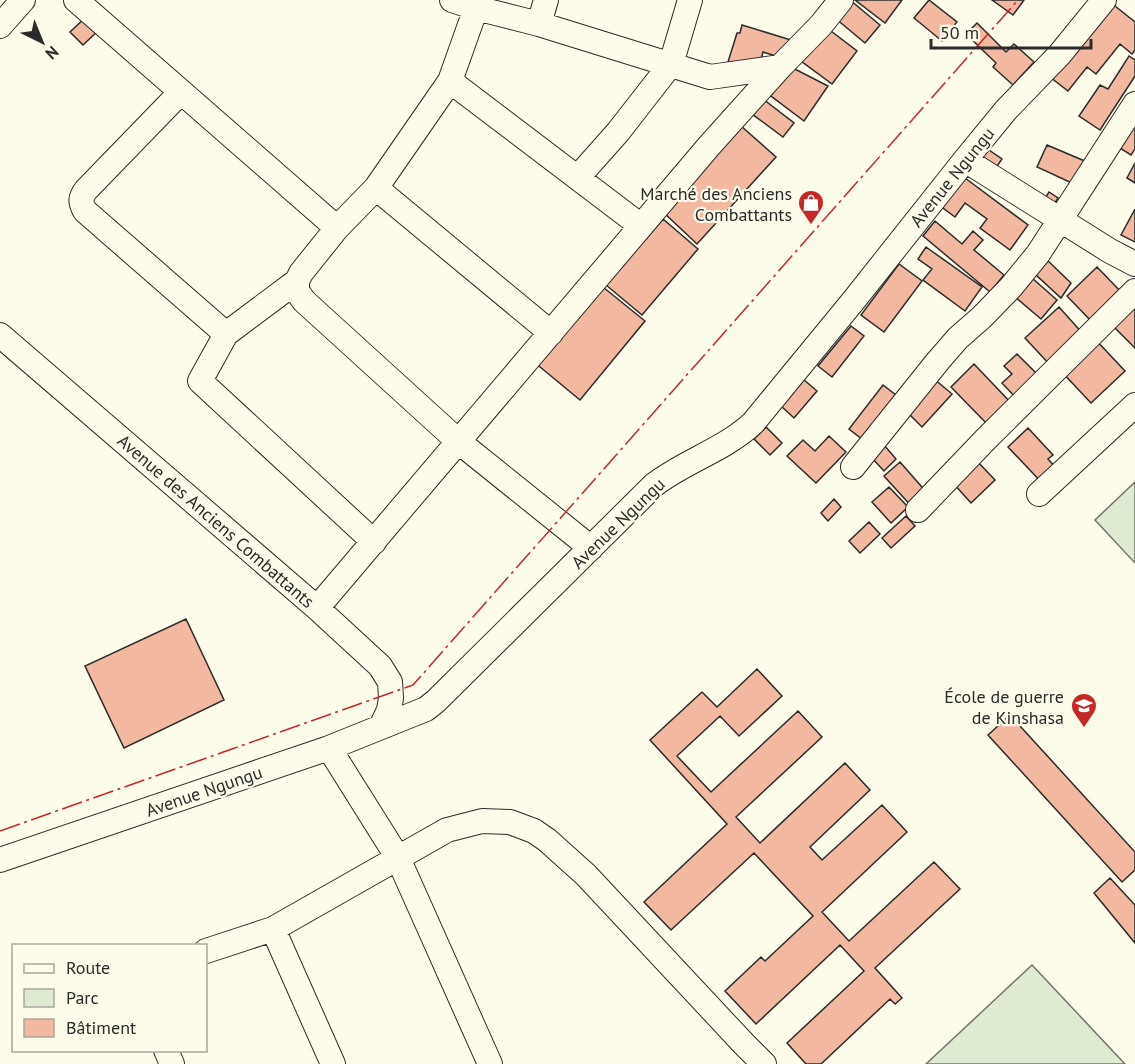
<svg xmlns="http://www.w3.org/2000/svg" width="1135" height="1064" viewBox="0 0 1135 1064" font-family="'PT Sans',sans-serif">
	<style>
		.green { fill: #deebd1; stroke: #74746e; stroke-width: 1.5 }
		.building { fill: #f2b8a0; stroke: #2b2b2b; stroke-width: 1.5 }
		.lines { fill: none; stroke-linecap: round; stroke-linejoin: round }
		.minor-casing { stroke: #2b2b2b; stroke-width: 26 }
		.minor { stroke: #fdfbea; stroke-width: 24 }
		.power { stroke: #c62828; stroke-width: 1.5; stroke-dasharray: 21 4.5 3 4.5; stroke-linecap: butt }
		.labels { text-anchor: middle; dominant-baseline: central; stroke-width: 4.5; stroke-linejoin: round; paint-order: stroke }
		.street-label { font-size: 18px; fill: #2b2b2b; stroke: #fdfbea }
		.poi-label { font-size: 18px; fill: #2b2b2b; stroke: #fdfbea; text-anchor: end }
	</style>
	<rect width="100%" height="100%" fill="#fdfbea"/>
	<!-- green -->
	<path class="green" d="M1135,482V563L1095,520Z
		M1032,965L1125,1064H926Z"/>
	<!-- building -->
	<path class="building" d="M850,0L880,25L865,43L835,18Z
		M855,0H902L885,23Z
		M929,0L957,22L942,41L914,18Z
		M992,0H1024L1013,15Z
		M1110,2L1135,22V50L1132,54L1120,44L1096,74L1087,67L1068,91L1050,77Z
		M87,16L100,29L83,45L70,32Z
		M977,23L1006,52L1014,44L1034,62L1013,85L993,67L996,63L966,34Z
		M742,25L791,40L785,59L763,52L758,70L728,62L737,33H740Z
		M827,28L857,51L832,84L801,61Z
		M1129,56L1135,60V76L1100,130L1079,116L1100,85L1108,89Z
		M789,66L828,86L804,121L767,93Z
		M763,99L794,123L783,137L752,114Z
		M1135,113V149L1131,155L1115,145Z
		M741,126L776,157L697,244L662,211Z
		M1047,145L1087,162L1076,185L1037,167Z
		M986,148L1002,159L995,169L1044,200L1049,192L1058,198L1050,211L976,163Z
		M1135,163V183L1127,178Z
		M961,175L1028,225L1010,250L980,228L987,219L965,203L955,217L939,205Z
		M1135,209V242L1121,235Z
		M663,219L698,249L642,315L606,285Z
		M935,221L962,244L973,231L983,240L974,250L1004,275L990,292L923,236Z
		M926,247L982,287L965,311L923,280L932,269L918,259Z
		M1045,258L1071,283L1061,298L1035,274Z
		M899,264L922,281L884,332L861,315Z
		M1097,267L1123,294L1093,323L1067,296Z
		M1032,278L1057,300L1041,319L1015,297Z
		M598,283L645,321L580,400L534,362Z
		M1135,302V348L1111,324Z
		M1059,307L1084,335L1051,366L1025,338Z
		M851,326L864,336L832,377L818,366Z
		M1094,338L1125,371L1091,403L1060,370Z
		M1017,354L1040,377L1018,400L1002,383L1012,374L1004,366Z
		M974,364L1013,405L990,427L951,387Z
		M933,378L952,394L922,427L904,409Z
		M803,379L817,391L794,418L781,406Z
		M883,385L901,399L867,443L849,429Z
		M766,427L782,443L770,455L754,439Z
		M1028,428L1053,455L1048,459L1060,472L1045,486L1008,447Z
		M829,436L846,452L816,483L787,456L803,440L815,451Z
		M884,445L896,459L884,471L871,457Z
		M977,461L995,480L971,503L953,483Z
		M900,462L928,494L913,508L884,476Z
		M889,487L908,507L891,523L872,502Z
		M834,499L841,507L828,521L821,513Z
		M906,516L915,526L891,548L882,538Z
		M869,522L880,534L860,553L849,541Z
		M186,619L224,700L124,748L85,666Z
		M757,669L782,696L739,736L720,716L677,756L711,792L798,711L822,737L736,817L760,843L845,763L870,790L810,847L822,860L882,805L907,832L822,912L849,941L934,862L960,889L875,968L902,998L895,1004L890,999L821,1064H806L787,1043L864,971L840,945L756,1024L725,991L761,957L765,961L813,916L754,853L671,930L644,902L727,824L650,740L702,692L717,707Z
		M1010,715L1135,852V870L1122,882L988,735Z
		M1110,878L1135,905V943L1094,893Z"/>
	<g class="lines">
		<defs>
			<path id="minor" d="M76,0L337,228
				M452,0L476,8L539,24L710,77L780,67
				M476,8L450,81L376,188L337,228L301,273L297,281V291L304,301L459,442L591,548
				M539,24L546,0
				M0,26L23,0
				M450,81L641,226
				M181,92L86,190C80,198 80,202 85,211L226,334
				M965,160L1110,251L1135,264
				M578,177L618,132L671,64L690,0
				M376,188L551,333
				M297,281L226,334L200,381L374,542
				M0,335L317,608L380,666L390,682L391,698L389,710L381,727
				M853,467L938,361L958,338L982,317L1011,287L1038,254L1135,104
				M1039,494L1135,405
				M918,510L985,440L1135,291
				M317,608L709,146L780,67L821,25L841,0
				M329,748L398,858L490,1064
				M0,860L329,748L426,709L436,701L654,485C685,461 724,450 753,423L854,300L965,160L1006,110L1060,54L1104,0
				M273,929L333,1064
				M206,951L273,929L447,830L482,821L510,822L534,831L547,840L586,875L744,1044L764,1064
				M166,1050L172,1064"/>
		</defs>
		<!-- minor casing -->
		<use href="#minor" class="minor-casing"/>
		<!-- minor -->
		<use href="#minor" class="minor"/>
		<!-- power -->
		<path class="power" d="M0,831L413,685L1018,0"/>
	</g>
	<!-- icons -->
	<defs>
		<symbol id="shop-pin" viewBox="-11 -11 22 30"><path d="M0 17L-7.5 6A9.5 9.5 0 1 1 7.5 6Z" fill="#c62828" stroke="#fdfbea"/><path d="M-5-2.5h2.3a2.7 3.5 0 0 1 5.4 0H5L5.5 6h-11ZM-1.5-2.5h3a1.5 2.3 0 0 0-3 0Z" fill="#fff"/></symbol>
		<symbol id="university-pin" viewBox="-11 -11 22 30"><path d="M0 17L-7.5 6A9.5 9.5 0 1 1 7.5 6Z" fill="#c62828" stroke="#fdfbea"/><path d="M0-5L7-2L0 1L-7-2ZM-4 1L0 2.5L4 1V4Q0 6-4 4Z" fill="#fff"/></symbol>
	</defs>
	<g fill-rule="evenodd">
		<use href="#shop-pin" x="796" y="188" width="30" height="40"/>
		<use href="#university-pin" x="1069" y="691" width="30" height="40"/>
	</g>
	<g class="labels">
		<!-- street labels -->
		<g class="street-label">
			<text transform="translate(952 177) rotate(-51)">Avenue Ngungu</text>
			<text transform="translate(216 521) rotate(41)">Avenue des Anciens Combattants</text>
			<text transform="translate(618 523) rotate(-44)">Avenue Ngungu</text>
			<text transform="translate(204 791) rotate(-19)">Avenue Ngungu</text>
		</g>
		<!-- poi labels -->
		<g class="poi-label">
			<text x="792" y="193">Marché des Anciens<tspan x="792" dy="21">Combattants</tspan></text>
			<text x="1064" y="696">École de guerre<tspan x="1064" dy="21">de Kinshasa</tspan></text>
		</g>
	</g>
	<!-- legend -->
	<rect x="12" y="944" width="195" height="108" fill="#fdfbea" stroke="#a9a89e" stroke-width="1.5"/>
	<rect x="24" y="964" width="30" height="9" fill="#fdfbea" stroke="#a9a89e" stroke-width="1.5"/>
	<text x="66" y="974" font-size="18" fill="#2b2b2b">Route</text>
	<rect x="24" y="989" width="30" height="18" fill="#deebd1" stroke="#a9a89e" stroke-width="1.5"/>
	<text x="66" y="1004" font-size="18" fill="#2b2b2b">Parc</text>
	<rect x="24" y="1019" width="30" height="18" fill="#f2b8a0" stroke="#a9a89e" stroke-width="1.5"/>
	<text x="66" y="1034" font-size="18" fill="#2b2b2b">Bâtiment</text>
	<!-- north arrow -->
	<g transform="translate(42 42) rotate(137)" stroke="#fdfbea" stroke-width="4.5" paint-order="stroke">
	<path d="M0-4.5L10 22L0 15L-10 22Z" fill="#2b2b2b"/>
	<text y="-9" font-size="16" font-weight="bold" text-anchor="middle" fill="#2b2b2b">N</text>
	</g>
	<!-- scale -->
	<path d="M931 39v9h160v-9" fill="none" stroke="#2b2b2b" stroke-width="3"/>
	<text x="940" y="39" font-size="18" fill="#2b2b2b" stroke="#fdfbea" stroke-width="4.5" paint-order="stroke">50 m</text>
</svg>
